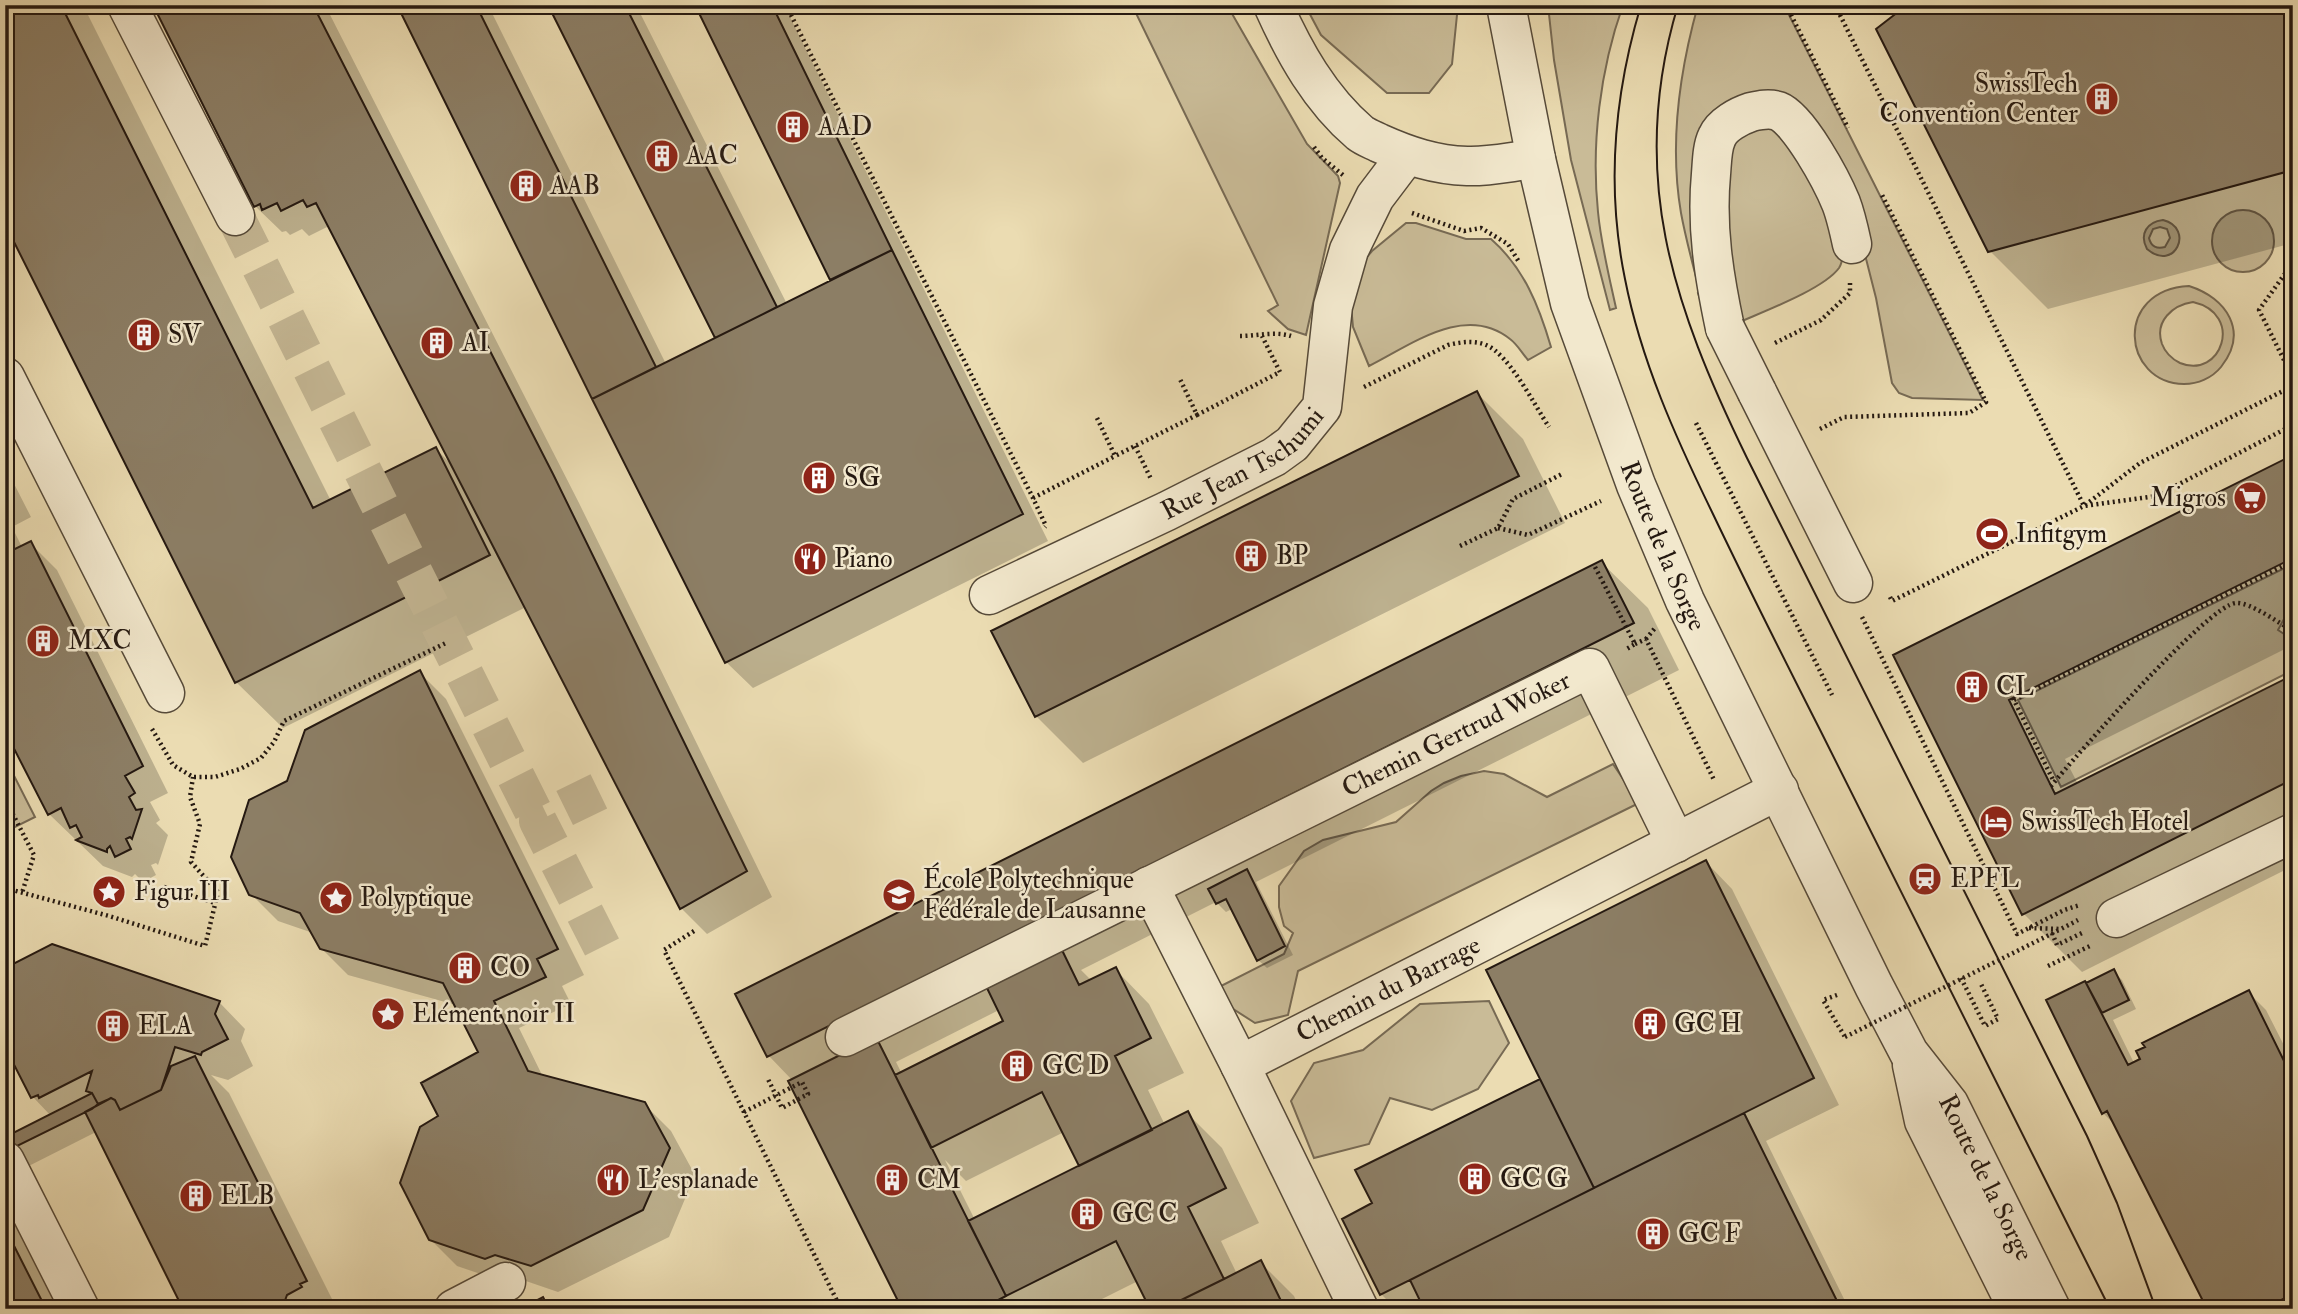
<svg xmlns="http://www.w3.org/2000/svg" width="2298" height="1314" viewBox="0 0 2298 1314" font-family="'IM FELL Double Pica',serif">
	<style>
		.green { fill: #c9bb97; stroke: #776a54; stroke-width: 2; fill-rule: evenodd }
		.shadow { fill: #0003; fill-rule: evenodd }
		.building { fill: #8c7e65; stroke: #251911; stroke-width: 2 }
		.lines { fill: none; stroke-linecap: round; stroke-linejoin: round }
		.minor-tunnel { stroke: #c3b592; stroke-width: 38; stroke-dasharray: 38 19; stroke-linecap: butt }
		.minor-casing { stroke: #564a39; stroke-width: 41 }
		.path { stroke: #251911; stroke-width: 4.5; stroke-dasharray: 2 3.5; stroke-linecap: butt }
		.minor { stroke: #f2e8cd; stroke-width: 38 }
		.tram { stroke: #251911; stroke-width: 2 }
		.minor-bridge-casing { stroke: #564a39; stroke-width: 41; stroke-linecap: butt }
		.path-bridge { stroke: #251911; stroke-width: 4.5; stroke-dasharray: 2 3.5; stroke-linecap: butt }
		.minor-bridge { stroke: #f2e8cd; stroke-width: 38 }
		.labels { text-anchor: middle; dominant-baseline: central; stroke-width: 5; stroke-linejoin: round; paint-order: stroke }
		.poi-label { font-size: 26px; fill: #251911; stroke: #f2e8cd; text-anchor: start }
		.street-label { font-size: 26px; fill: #251911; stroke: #f2e8cd }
	</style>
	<rect width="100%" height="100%" fill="#ebdcb2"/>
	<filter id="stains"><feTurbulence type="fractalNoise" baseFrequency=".00286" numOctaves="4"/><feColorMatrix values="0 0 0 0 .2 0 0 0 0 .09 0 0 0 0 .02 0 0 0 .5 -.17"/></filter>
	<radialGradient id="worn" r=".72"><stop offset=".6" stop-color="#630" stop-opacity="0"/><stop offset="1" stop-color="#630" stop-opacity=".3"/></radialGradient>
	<!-- green -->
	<path class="green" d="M1132,5H1227L1307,144L1338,176L1340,183L1306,335L1288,329L1268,311L1278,305Z
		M1305,5H1458L1452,64L1429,93H1387L1321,35Z
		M1548,5H1623C1600,70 1591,144 1598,212C1601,244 1609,276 1616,308L1610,310L1571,160L1554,60Z
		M1698,5H1784L1983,400L1912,398L1899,393L1892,383L1876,298L1861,239L1818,144L1734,112L1710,329L1698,293L1700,292C1693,266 1686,240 1681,213C1669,143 1679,73 1698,5Z
		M1785,124L1844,247C1843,254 1843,262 1839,268C1823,290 1759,313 1733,325L1720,258L1734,132Z
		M2212 241a31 31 0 1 1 62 0a31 31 0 1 1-62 0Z
		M2163,220C2195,228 2175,273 2147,249C2139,234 2147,222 2163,220ZM2160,227L2167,229L2170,238L2165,247C2157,249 2151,247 2149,238L2153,229Z
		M1406,223H1416L1466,239H1491C1524,268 1539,306 1551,347L1528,360C1522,353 1517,344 1510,339C1465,303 1411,345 1369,366L1353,327L1351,305L1362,263L1372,251Z
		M2189,286C2227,298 2249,332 2221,367C2212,378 2198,384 2184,384C2122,383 2113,290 2189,286ZM2193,302C2245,314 2221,380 2180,363C2172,359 2165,352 2162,344C2154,321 2173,305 2193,302Z
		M2293,564V624L2284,619L2278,630L2293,640V670L2061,787L2018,700Z
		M5,758L35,817L5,832Z
		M1613,764L1639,803L1298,971L1288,1015L1255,1023L1227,1005L1219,987L1284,954L1293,933L1284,926L1279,907V886L1304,851L1323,840L1396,822L1431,791L1444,783L1461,776L1484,771L1504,774L1547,797Z
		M1489,1001L1509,1043L1478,1089L1432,1110L1390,1098L1369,1144L1314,1158L1291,1101L1314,1063L1363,1050L1420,1004Z"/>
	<!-- shadow -->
	<path class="shadow" d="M5,5H83L331,501L436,449L453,466L329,226L309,236L302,229L290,235L286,231L282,232L255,206L155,5H325L579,503L772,897L707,934L681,908L526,607L283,728L236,682Z
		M399,5H488L666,364L717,339L550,5H636L787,304L832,281L697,5H784L1048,541L753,688L726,662Z
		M2293,5V243L2048,309L1990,251Z
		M1477,393L1523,439L1565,523L1083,763L1036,716Z
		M2289,459L2293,462V645L2065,759L2078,784L2293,677V866L2082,972L2024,914L1895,656Z
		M5,466L31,517L12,527L22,547L30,543L57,570L168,793L150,802L160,820L156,823L168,835L158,865L156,863L151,865L156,875L143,882L135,874L132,877L103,866L49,814L5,727Z
		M1601,562L1648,608L1679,670L1256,882L1293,955L1267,968L1258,960L1232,909L1226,912L1216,902L1081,970L1092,981L1115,969L1149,1004L1184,1073L1148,1090L1165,1125L1188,1114L1222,1148L1259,1223L1221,1241L1237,1274L1260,1262L1294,1296L1300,1309H1152L1138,1281L1082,1309H904L793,1081L769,1056L737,994ZM999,1010L1005,1022L902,1074L896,1062ZM1064,1132L1081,1167L975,1220L945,1160L966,1181Z
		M420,673L446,699L584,975L562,986L571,1004L519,1028L543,1077L644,1104L671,1131L695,1175L669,1237L558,1292L523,1280L513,1285L457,1266L430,1239L441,1117L481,1053L456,1005L348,975L321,948L313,933L278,921L251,894L289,782Z
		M1706,862L1732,889L1839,1105L1766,1141L1849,1309H1426L1422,1300L1404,1309H1396L1381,1294L1374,1204L1542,1080Z
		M2113,971L2122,980L2136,1009L2113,1020L2134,1063L2248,992L2266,1010L2293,1063V1309H2209L2117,1127L2103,1113L2087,985Z
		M219,1002L245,1029L241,1041L253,1066L228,1080L211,1075L229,1093L337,1309H185L96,1132L5,1178V1139L51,1116L33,1097L5,1043Z
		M5,1204L57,1309H5Z"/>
	<!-- building -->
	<path class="building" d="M5,5H61L313,508L436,447L490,555L235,683L5,224Z
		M153,5H313L553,474L747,871L680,909L316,203L307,207L303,200L281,211L277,203L262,210L260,204L254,207Z
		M397,5H476L656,367L592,399Z
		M548,5H625L777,307L715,338Z
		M695,5H772L892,250L830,280Z
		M1907,5H2293V170L1988,252L1876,29Z
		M892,250L1023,514L725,663L592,399Z
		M1477,391L1519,476L1035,717L991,631Z
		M2289,457L2293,463V558L2009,700L2055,794L2293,675V779L2022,915L1893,655Z
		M5,536L13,550L31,541L143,766L125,776L135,793L129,797L136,810L142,809L132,839L130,837L126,839L131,849L115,857L110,846L107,849V852L78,841L76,840L82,837L76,825L70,828L61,808L48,815L5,731Z
		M1602,560L1634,623L767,1057L735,994Z
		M420,670L558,949L537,959L546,977L494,1001L528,1071L645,1102L670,1148L643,1210L531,1266L495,1255L485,1259L429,1240L400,1183L420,1127L438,1116L421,1083L478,1052L443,983L320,949L300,913L249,895L231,857L249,800L287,781L305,730Z
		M1706,860L1814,1078L1594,1188L1486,970Z
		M1247,869L1285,946L1257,961L1226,899L1216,904L1208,889Z
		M52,944L220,1001L215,1014L228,1039L202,1052L201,1055L175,1047L161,1090L120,1110L115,1100L111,1098L98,1104L92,1093L86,1091L92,1071L39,1098L38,1095L31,1098L5,1047V968Z
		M1060,946L1079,985L1116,967L1151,1038L1115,1056L1152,1130L1079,1166L1042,1092L931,1148L895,1075L1003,1021L985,984Z
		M2114,969L2129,1000L2102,1013L2086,983Z
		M2085,981L2128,1065L2140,1059L2136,1051L2145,1047L2142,1043L2249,990L2293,1079V1294L2263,1309H2207L2107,1111L2102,1114L2046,1000Z
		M876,1037L1006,1296L981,1309H902L788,1081Z
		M195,1056L307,1281L300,1284L302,1287L287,1295L282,1309H183L85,1112L111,1098L115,1100L120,1110L161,1090L171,1066Z
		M1540,1079L1594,1188L1380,1295L1342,1219L1372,1203L1355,1170Z
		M92,1093L98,1104L92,1109L5,1152V1137Z
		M1188,1111L1226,1188L1188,1207L1224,1279L1163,1309H1150L1116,1241L1006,1296L968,1221Z
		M1744,1113L1841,1309H1424L1410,1280Z
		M5,1228L46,1309H5Z
		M1261,1260L1285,1309H1163L1224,1279Z
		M543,1297L549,1309H520L522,1308Z"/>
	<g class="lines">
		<!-- minor-tunnel -->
		<path class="minor-tunnel" d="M235,216L538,821
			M602,947L538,821L616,783"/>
		<defs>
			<g id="minor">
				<path d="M127,5L235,216"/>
				<path d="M1273,5C1294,52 1320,99 1360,133C1365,137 1373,140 1379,143C1408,156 1435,165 1467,166C1489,167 1514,161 1536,159"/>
				<path id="s1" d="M1506,5L1536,159L1570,303L1636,485L1685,601L1874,986L1909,1053L1949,1104L2051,1309"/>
				<path d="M1725,328C1714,276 1706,227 1711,174C1712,162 1712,147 1717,137C1722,125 1739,116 1751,112C1760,110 1769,108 1778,111C1799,119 1832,181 1841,203C1846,216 1849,230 1852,244"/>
				<path d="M5,377L165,693"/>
				<path d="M1757,392L1853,583"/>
				<path id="s2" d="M989,595L1167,511L1274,457L1292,444L1322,407L1333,306L1349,250L1375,197L1406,156"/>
				<path d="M1149,886L1240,1065"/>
				<path d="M2116,918L2293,833"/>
				<path id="s3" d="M845,1037L1590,668L1676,843"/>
				<path d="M1912,1065L1924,1121L2018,1309"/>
				<path d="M5,1161L80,1309"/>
				<path d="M454,1309L506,1282"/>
				<path id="s4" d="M1359,1309L1240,1065L1779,790"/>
			</g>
		</defs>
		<!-- minor casing -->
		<use href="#minor" class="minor-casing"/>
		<!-- path -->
		<path class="path" d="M786,5L1033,498L1046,526L1045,527
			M1786,5L1848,128
			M1835,5L2084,506L2156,496L2293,425
			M1314,147L1322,158L1343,175
			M1412,213L1464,231L1481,228L1508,244L1519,262
			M2293,266L2289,268L2259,310L2293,378
			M1240,336C1257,336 1275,331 1291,336
			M1775,343L1821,320L1850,293V280
			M1364,387L1448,345C1461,342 1474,340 1486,345C1509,354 1535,406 1549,427
			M1197,415L1280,372L1262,336
			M1097,418L1115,456L1197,415L1179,377
			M1696,423L1832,695
			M1820,429L1844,417L1969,413L1986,402L1882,195
			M1135,446L1151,479
			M1033,498L1115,456
			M1498,528L1528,535L1601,501
			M1460,546L1498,528L1513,499L1562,474
			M1595,567L1635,644L1625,650
			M1890,597L1892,601L2084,506L2140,463L2293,386
			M1862,617L2017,934L2064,910L2080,905
			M1646,639L1655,628
			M1635,644L1646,639L1714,780
			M2013,698L2054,782
			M2014,700L2293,561
			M152,729L173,765L193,777H215L240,769L261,758L274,742L284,721L448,642
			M2051,786C2075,757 2208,605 2236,603C2250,602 2279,623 2293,631
			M5,799L34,855L22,893
			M164,887L215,903
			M5,888L109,916L205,946L218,892L191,862L200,824L190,797L193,777
			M2029,928L2061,929L2078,920
			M694,931L664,950L841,1309
			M2052,933L2057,945L2082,933
			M2048,966L2092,945
			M1961,978L1985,1026L1998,1019L1980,982
			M1837,995L1823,1000L1845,1037
			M744,1112L802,1082L808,1094L782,1108L767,1077"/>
		<!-- minor -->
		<use href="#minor" class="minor"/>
		<!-- tram -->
		<path class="tram" d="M1641,5C1614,95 1606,187 1625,279C1641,361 1676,438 1712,512C1745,581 1779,649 1813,716C1913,913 2011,1111 2110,1309
			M1678,5C1627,174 1673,306 1747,458L2087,1136L2117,1203L2156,1309"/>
		<defs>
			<path id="minor-bridge" d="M1725,328L1757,392"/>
		</defs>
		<!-- minor-bridge casing -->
		<use href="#minor-bridge" class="minor-bridge-casing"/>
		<!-- path-bridge -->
		<path class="path-bridge" d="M1845,1037L2061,929"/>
		<!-- minor-bridge -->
		<use href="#minor-bridge" class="minor-bridge"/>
	</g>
	<!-- icons -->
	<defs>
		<symbol id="building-disc" viewBox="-11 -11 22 22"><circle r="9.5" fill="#8f2418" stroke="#f2e8cd"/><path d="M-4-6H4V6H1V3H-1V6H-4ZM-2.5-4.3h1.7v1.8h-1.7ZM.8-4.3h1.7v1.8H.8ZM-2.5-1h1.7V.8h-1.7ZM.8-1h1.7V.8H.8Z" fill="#fff"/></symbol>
		<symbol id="supermarket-disc" viewBox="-11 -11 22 22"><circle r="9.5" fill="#8f2418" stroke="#f2e8cd"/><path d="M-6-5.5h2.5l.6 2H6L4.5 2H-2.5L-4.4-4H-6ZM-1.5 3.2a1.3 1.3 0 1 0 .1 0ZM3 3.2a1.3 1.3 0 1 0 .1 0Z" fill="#fff"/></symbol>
		<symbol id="stadium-disc" viewBox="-11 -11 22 22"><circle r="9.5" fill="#8f2418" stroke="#f2e8cd"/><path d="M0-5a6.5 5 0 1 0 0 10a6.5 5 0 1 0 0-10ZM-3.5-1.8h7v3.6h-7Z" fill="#fff"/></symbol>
		<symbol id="restaurant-disc" viewBox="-11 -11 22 22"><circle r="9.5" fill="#8f2418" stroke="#f2e8cd"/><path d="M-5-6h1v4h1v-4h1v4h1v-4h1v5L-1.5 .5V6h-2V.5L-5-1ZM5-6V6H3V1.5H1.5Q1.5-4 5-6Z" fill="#fff"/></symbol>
		<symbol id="hotel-disc" viewBox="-11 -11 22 22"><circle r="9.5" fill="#8f2418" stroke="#f2e8cd"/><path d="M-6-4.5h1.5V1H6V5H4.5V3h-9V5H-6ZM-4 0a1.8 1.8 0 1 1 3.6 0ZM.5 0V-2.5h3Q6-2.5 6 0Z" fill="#fff"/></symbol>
		<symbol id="station-disc" viewBox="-11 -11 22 22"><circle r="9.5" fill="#8f2418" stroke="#f2e8cd"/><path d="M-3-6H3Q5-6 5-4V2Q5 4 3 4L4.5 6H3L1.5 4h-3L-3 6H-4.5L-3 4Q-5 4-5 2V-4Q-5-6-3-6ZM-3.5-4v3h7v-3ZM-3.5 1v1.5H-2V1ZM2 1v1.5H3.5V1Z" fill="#fff"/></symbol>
		<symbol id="sight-disc" viewBox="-11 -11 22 22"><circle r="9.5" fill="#8f2418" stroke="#f2e8cd"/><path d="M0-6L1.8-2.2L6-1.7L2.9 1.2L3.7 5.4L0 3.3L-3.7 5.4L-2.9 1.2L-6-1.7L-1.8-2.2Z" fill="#fff"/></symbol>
		<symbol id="university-disc" viewBox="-11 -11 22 22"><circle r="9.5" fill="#8f2418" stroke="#f2e8cd"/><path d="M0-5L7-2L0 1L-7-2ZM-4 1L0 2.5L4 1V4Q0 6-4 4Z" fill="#fff"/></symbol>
	</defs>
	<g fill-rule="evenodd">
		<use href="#building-disc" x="2083" y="80" width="38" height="38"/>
		<use href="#building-disc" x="774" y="108" width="38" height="38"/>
		<use href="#building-disc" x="643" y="137" width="38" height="38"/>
		<use href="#building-disc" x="507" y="167" width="38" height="38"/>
		<use href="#building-disc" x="125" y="316" width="38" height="38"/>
		<use href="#building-disc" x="418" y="324" width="38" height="38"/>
		<use href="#building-disc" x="800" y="459" width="38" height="38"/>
		<use href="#supermarket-disc" x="2231" y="479" width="38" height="38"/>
		<use href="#stadium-disc" x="1973" y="515" width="38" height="38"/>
		<use href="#building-disc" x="1232" y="537" width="38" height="38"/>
		<use href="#restaurant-disc" x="791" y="540" width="38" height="38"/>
		<use href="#building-disc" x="24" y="622" width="38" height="38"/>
		<use href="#building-disc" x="1953" y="668" width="38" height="38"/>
		<use href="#hotel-disc" x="1977" y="803" width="38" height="38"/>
		<use href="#station-disc" x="1906" y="860" width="38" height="38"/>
		<use href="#sight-disc" x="90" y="873" width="38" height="38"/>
		<use href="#university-disc" x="880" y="876" width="38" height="38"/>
		<use href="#sight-disc" x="317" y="879" width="38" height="38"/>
		<use href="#building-disc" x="446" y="949" width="38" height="38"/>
		<use href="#sight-disc" x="369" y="995" width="38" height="38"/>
		<use href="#building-disc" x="1631" y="1005" width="38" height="38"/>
		<use href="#building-disc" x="94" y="1007" width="38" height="38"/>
		<use href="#building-disc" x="998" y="1047" width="38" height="38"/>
		<use href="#building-disc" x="1456" y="1160" width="38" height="38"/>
		<use href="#restaurant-disc" x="594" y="1161" width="38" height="38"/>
		<use href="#building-disc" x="873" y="1161" width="38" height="38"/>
		<use href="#building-disc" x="177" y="1177" width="38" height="38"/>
		<use href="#building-disc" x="1068" y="1195" width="38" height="38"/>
		<use href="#building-disc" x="1634" y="1215" width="38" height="38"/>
	</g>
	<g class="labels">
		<!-- poi labels -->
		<g class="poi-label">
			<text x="2078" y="84" text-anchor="end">SwissTech<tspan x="2078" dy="30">Convention Center</tspan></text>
			<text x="818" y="127">AAD</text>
			<text x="686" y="156">AAC</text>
			<text x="550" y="186">AAB</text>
			<text x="168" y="335">SV</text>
			<text x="462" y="343">AI</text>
			<text x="844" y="478">SG</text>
			<text x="2226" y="498" text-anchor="end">Migros</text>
			<text x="2016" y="534">Infitgym</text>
			<text x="1276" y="556">BP</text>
			<text x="834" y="559">Piano</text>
			<text x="68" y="641">MXC</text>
			<text x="1996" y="687">CL</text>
			<text x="2021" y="822">SwissTech Hotel</text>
			<text x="1950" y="879">EPFL</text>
			<text x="923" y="880">École Polytechnique<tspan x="923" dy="30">Fédérale de Lausanne</tspan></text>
			<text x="134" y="892">Figur III</text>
			<text x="360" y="898">Polyptique</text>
			<text x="490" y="968">CO</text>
			<text x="412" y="1014">Elément noir II</text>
			<text x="1674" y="1024">GC H</text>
			<text x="138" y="1026">ELA</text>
			<text x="1042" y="1066">GC D</text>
			<text x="1500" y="1179">GC G</text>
			<text x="638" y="1180">L'esplanade</text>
			<text x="917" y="1180">CM</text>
			<text x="220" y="1196">ELB</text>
			<text x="1112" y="1214">GC C</text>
			<text x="1678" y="1234">GC F</text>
		</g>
		<!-- street labels -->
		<g class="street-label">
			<text stroke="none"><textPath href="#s2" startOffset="287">Rue Jean Tschumi</textPath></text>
			<text stroke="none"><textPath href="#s1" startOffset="565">Route de la Sorge</textPath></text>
			<text stroke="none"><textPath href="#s3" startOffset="682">Chemin Gertrud Woker</textPath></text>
			<text stroke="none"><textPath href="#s4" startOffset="438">Chemin du Barrage</textPath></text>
			<text stroke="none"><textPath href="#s1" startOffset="1276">Route de la Sorge</textPath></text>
		</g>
	</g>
	<!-- margin -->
	<rect width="2298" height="1314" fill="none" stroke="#ebdcb2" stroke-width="28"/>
	<rect x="7" y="7" width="2284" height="1300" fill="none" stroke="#251911" stroke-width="3.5"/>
	<rect x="14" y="14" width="2270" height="1286" fill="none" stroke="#251911" stroke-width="2"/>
	<rect width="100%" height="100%" filter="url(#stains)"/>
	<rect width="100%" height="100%" fill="url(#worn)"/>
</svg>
